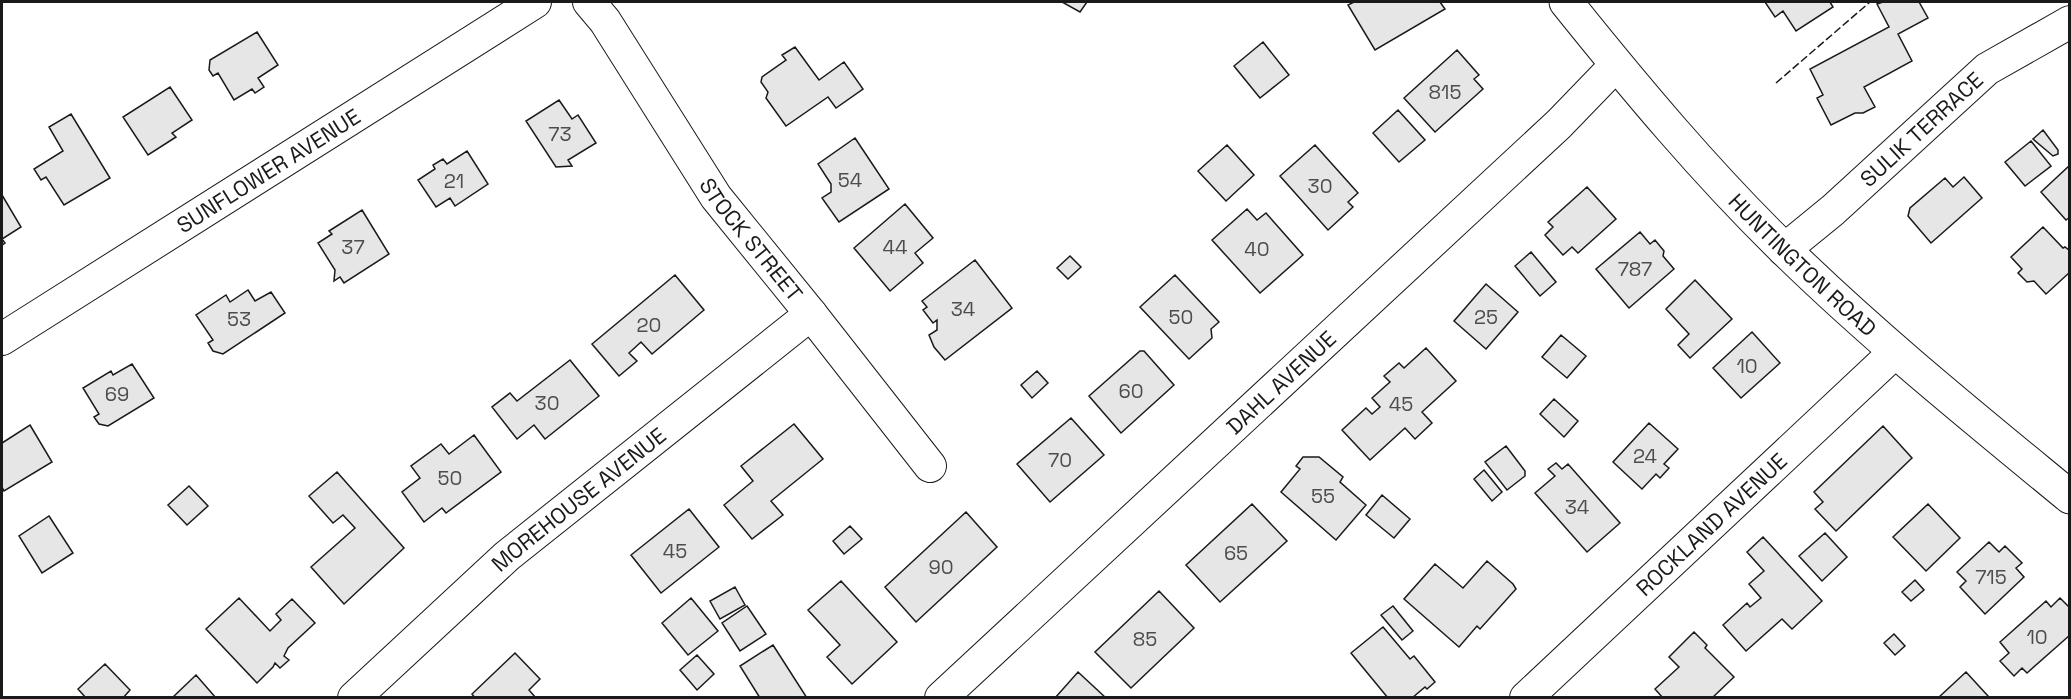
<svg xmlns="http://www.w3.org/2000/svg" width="2071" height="699" viewBox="0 0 2071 699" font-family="'Space Grotesk',sans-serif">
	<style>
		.building { fill: #e6e6e6; stroke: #1a1a1a; stroke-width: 1.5 }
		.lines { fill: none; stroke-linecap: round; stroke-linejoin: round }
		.minor-casing { stroke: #1a1a1a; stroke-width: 34 }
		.secondary-casing { stroke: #1a1a1a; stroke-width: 35 }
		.minor { stroke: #fff; stroke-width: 32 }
		.secondary { stroke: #fff; stroke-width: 33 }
		.fence { stroke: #1a1a1a; stroke-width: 1.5; stroke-dasharray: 8 3; stroke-linecap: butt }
		.labels { text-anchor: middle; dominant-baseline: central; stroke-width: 4.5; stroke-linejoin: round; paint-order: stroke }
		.number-label { font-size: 20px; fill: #4d4d4d }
		.street-label { font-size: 22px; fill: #1a1a1a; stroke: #fff }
	</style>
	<rect width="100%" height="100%" fill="#fff"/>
	<!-- building -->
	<path class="building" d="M1062,2H1087L1080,12Z
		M1354,2H1440L1445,9L1375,50L1348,5Z
		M1765,2H1830L1833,7L1796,31L1783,11L1775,17Z
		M1883,2H1919L1928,18L1898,34L1912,61L1864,87L1875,107L1863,113H1855L1831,125L1817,98L1823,95L1810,69L1889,27L1877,4Z
		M257,32L278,65L258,78L264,87L255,93L252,89L234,100L218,73L213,76L209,70L210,60Z
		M1263,42L1289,75L1260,98L1234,66Z
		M795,47L819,80L844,62L863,89L836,108L828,97L786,126L766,98L768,92L761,82L762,77L786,60L782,55Z
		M1457,50L1479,75L1474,79L1483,89L1435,132L1404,98Z
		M170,87L192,120L172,133L176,137L148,155L123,117Z
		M559,100L572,119L578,115L596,143L568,160L572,166L556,167L526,121Z
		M1398,110L1425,140L1399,162L1373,133Z
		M71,114L110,178L64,205L46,177L41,180L34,169L63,151L49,127Z
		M2043,130L2058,150V154L2053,156L2033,139Z
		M855,138L889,189L839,222L822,198L831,192V184L818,164Z
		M2031,141L2051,166L2025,186L2005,162Z
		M1227,145L1254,175L1226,201L1198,171Z
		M1315,145L1358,193L1348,202L1353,207L1328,230L1280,176Z
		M467,151L488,184L455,206L450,198L436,207L418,180L435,169L433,165L443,159L447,164Z
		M2069,166L2070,217L2066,220L2041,192Z
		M1964,177L1982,198L1931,243L1908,216L1910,208L1945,178L1953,187Z
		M1587,187L1616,219L1578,253L1572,247L1563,255L1545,235L1553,227L1548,222Z
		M2,195L21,227L2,239L5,243L2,245Z
		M905,204L933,238L915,253L923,263L890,291L854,248Z
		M1247,209L1257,220L1266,213L1303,255L1260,293L1212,240Z
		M362,210L389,254L344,283L340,277L334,281L335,270L318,243L332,234L329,231Z
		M2043,227L2063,248L2065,247L2070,251V272L2046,294L2034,281L2027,282L2018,273L2022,269L2011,257Z
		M1640,232L1650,244L1655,240L1664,251L1663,256L1674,269L1629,308L1596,269Z
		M1531,252L1556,282L1540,296L1515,266Z
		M1070,256L1081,267L1068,279L1057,268Z
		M975,260L1012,308L945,360L934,347L929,335L937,330V320L933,323L923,310L927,307L922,301Z
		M675,275L704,310L652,354L641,342L629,353L637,361L619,376L592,344Z
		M1175,275L1219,322L1211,329L1212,338L1189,359L1140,307Z
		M1695,280L1732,319L1690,358L1678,345L1689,334L1666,309Z
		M1486,284L1518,312L1486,349L1454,321Z
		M248,290L255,301L271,292L285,313L223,354L213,351L208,343L213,340L196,315L226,295L230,302Z
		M1752,332L1780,363L1741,398L1713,368Z
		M1561,335L1586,356L1567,378L1542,357Z
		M1426,348L1456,381L1422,412L1432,423L1415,439L1405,428L1370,460L1342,430L1366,408L1372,414L1380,407L1372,398L1390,382L1384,376L1399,363L1404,368Z
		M1140,351H1144L1174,385L1121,433L1089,396Z
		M570,360L599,396L545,439L534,425L517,439L492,407L510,393L517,401Z
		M132,364L154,398L108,426L99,424L94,417L99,414L83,388L111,371L113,375Z
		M1037,371L1048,383L1032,398L1021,385Z
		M1554,399L1578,421L1564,437L1540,414Z
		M1071,418L1104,455L1050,502L1017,464Z
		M1649,423L1678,449L1664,464L1669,468L1660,478L1656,474L1642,489L1613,462Z
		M794,424L823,459L771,501L783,515L752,539L724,505L753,481L741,466Z
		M30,425L52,462L4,491L2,487V443Z
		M1883,426L1912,458L1836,531L1815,509L1823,502L1814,492Z
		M474,435L501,472L446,513L442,508L424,522L402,492L420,478L411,466L441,444L449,454Z
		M1506,446L1525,471V476L1507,490L1485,462Z
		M1303,457H1319L1343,477L1340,482L1366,505L1336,540L1281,492L1300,469L1296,466Z
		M1556,463L1562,469L1568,464L1620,523L1587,552L1535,493L1555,476L1548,469Z
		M1484,470L1502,492L1492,501L1474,479Z
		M337,472L404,548L344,604L311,567L355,528L343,515L333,523L309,496Z
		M189,486L208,506L187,525L168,505Z
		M1382,495L1410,519L1394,538L1366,515Z
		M1252,504L1287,541L1220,602L1186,565Z
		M1928,504L1960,538L1926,571L1893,537Z
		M689,509L719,547L661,593L631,555Z
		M966,512L997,547L916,622L885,587Z
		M49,516L73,553L42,573L19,536Z
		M850,526L862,539L844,554L833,541Z
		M1825,533L1847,557L1822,581L1799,556Z
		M1763,537L1822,601L1792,629L1782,619L1746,651L1723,625L1747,603L1750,607L1761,598L1749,584L1764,571L1747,552Z
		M1989,542L1999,552L2005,546L2022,563L2016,568L2024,577L1985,614L1960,587L1966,581L1957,572Z
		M1487,561L1513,584L1516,589L1480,629L1477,626L1459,647L1404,599L1435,564L1463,588Z
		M1915,580L1924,590L1911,601L1902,592Z
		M841,581L897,642L852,684L827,657L840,645L808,610Z
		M735,587L745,605L720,619L710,601Z
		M1159,591L1194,628L1131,688L1095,652Z
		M239,598L270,631L281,620L276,614L292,599L315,623L288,648L284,656L289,660L280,668L275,663L273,667L257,683L206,629Z
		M691,598L718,631L688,655L662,623Z
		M2060,598L2070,608V635L2027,673L2022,668L2014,676L2000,661L2009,653L2000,642L2046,601L2051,607Z
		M747,606L766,634L740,651L722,623Z
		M1393,606L1413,631L1402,640L1381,615Z
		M1383,627L1410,659L1414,656L1435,682L1427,689L1425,687L1412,698H1388L1351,653Z
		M1694,632L1707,645L1705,648L1734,677L1712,698H1663L1655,689L1679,667L1669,657Z
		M1894,634L1905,646L1895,655L1884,643Z
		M773,645L807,698H760L740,666Z
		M515,653L540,679L529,690L536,698H475L472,694Z
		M697,655L714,674L697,690L680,670Z
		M105,664L130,690L123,698H86L78,689Z
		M1078,672L1106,698H1055Z
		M1966,672L1988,696L1986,698H1938Z
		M196,675L216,698H172Z"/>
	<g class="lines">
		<defs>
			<g id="minor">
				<path id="s1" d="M589,2L605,21L716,197L811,314L930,466"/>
				<path id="s2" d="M1784,250L1833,210L1987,69L2070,22"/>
				<path id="s3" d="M2,339L535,2"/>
				<path id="s4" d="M354,698L507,556L811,314"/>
				<path id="s5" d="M941,698L1559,124L1616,65"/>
				<path id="s6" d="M1526,698L1895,352"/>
			</g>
			<g id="secondary">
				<path id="s7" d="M1566,2C1635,88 1706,173 1785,250C1875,338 1973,417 2070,497"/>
			</g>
		</defs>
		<!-- minor casing -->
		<use href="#minor" class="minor-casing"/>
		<!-- secondary casing -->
		<use href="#secondary" class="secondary-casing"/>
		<!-- minor -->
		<use href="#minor" class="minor"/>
		<!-- secondary -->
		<use href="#secondary" class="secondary"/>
		<!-- fence -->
		<path class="fence" d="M1776,83L1870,2"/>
	</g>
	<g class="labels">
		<!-- number labels -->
		<g class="number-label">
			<text x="1445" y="92">815</text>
			<text x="560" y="134">73</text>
			<text x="850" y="180">54</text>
			<text x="454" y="181">21</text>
			<text x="1320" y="186">30</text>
			<text x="353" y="247">37</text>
			<text x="895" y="247">44</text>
			<text x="1257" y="249">40</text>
			<text x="1635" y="269">787</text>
			<text x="963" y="309">34</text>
			<text x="1181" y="317">50</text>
			<text x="1486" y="317">25</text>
			<text x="239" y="319">53</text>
			<text x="649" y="325">20</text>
			<text x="1747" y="366">10</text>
			<text x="1131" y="391">60</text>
			<text x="117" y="394">69</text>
			<text x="547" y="403">30</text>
			<text x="1401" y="404">45</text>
			<text x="1645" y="456">24</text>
			<text x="1060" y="460">70</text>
			<text x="450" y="478">50</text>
			<text x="1323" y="496">55</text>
			<text x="1577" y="507">34</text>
			<text x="675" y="551">45</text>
			<text x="1236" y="553">65</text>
			<text x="941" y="567">90</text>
			<text x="1991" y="577">715</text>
			<text x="2037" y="637">10</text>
			<text x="1145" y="639">85</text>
		</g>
		<!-- street labels -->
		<g class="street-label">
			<text stroke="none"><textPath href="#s2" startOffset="183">SULIK TERRACE</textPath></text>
			<text stroke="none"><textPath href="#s3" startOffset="315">SUNFLOWER AVENUE</textPath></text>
			<text stroke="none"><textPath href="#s1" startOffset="288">STOCK STREET</textPath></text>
			<text stroke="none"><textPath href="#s7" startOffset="354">HUNTINGTON ROAD</textPath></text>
			<text stroke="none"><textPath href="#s5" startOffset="464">DAHL AVENUE</textPath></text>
			<text stroke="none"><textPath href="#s4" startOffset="300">MOREHOUSE AVENUE</textPath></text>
			<text stroke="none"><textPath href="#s6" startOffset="254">ROCKLAND AVENUE</textPath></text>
		</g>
	</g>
	<!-- border -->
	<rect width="2071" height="699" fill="none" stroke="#1a1a1a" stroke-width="6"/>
</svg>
